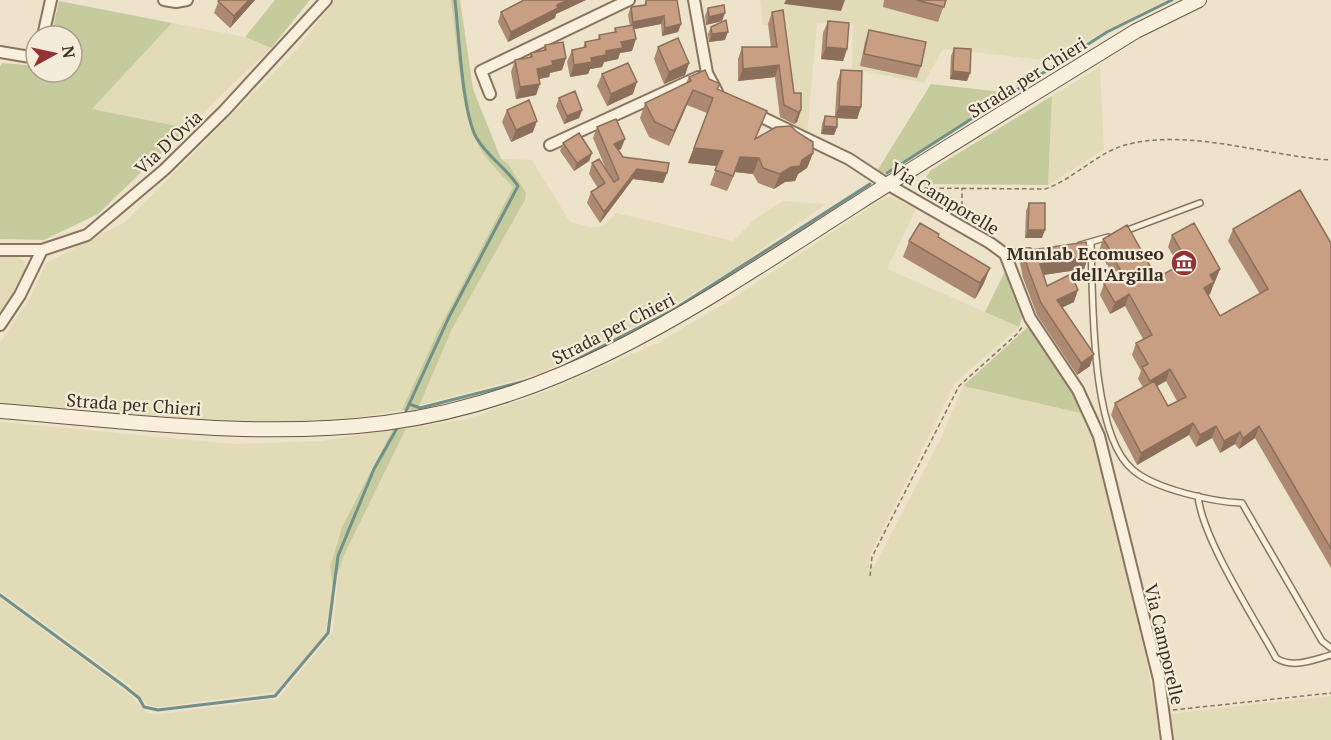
<svg xmlns="http://www.w3.org/2000/svg" width="1331" height="740" viewBox="0 0 1331 740" font-family="'PT Serif',serif">
	<style>
		.farmland { fill: #e2dbb8 }
		.green { fill: #c6cb9e }
		.lines { fill: none; stroke-linecap: round; stroke-linejoin: round }
		.stream { stroke: #719088; stroke-width: 3 }
		.lane-casing { stroke: #89755f; stroke-width: 8 }
		.street-casing { stroke: #89755f; stroke-width: 14 }
		.secondary-casing { stroke: #6b5642; stroke-width: 16 }
		.path { stroke: #89755f; stroke-width: 1.5; stroke-dasharray: 4.5 3; stroke-linecap: butt }
		.lane { stroke: #f8efdd; stroke-width: 5 }
		.street { stroke: #f8efdd; stroke-width: 10 }
		.secondary { stroke: #f8efdd; stroke-width: 14 }
		.wall { fill: #ac8970; fill-rule: evenodd }
		.shaded-wall { fill: #8c6f5b }
		.building { fill: #c89f82; stroke: #8c6f5b; stroke-width: 1.5 }
		.labels { text-anchor: middle; dominant-baseline: central; stroke-width: 4.5; stroke-linejoin: round; paint-order: stroke }
		.street-label { font-size: 18px; fill: #3a2d22; stroke: #f4ecd9 }
		.poi-label { font-size: 18px; font-weight: bold; fill: #3a2d22; stroke: #f4ecd9; text-anchor: end }
	</style>
	<rect width="100%" height="100%" fill="#ede2ca"/>
	<!-- farmland -->
	<path class="farmland" d="M335,0H451L468,116L476,140L494,169L513,187L439,329L402,410L344,419L249,424L0,404V343L31,296L46,263L125,222L297,49Z
		M760,0H1167L1107,30L1055,61L943,49L924,83L852,69L853,25L817,23L807,134L781,123L768,25H763Z
		M172,23L245,37L271,48L187,128L92,109Z
		M1100,67L1104,149L1048,185L1052,96Z
		M501,159L532,160L570,222L590,227L603,226L616,213L733,241L755,219L783,201L826,204L738,266L654,317L595,347L542,373L420,405L452,329L525,200L508,165Z
		M890,196L916,209L887,269L1019,327L955,383L870,555L869,565L874,567L941,438L963,386L1085,414L1105,470L1135,598L1161,740H0V598L127,692L147,713L160,714L278,699L333,632L338,574L344,555L406,429L467,419L547,391L658,343L737,296L879,201Z
		M0,256L18,257L25,263L26,272L0,317Z
		M0,422L234,444L322,441L393,429L342,527L330,567L333,587L325,636L275,692L158,707L147,705L129,685L0,591Z
		M1331,696V740H1172L1170,714Z"/>
	<!-- green -->
	<path class="green" d="M275,0H310L271,48L245,37Z
		M451,0H460L473,89L501,159L508,164L526,193L525,200L452,329L417,411L402,410L439,329L513,187C499,173 485,159 476,141C460,110 457,36 451,0Z
		M59,1L172,23L92,109L187,128L98,214L44,240L0,239V66L2,63L36,66V72H72V36H51Z
		M931,84L1011,93L884,173L877,171Z
		M1052,96L1048,185L921,184L931,170Z
		M1007,267C1016,286 1028,306 1019,327L985,312Z
		M1029,326L1070,385L1085,414L963,386Z
		M393,429H406L344,555L333,587L330,567L342,527Z"/>
	<g class="lines">
		<!-- stream -->
		<path class="stream" d="M887,173L1107,32L1172,0
			M566,365L673,310L870,184
			M409,404L420,408L526,381
			M406,411L449,317L518,186C506,167 488,158 476,137C462,110 459,34 455,0
			M0,595L124,686L139,698L144,707L158,710L275,696L328,633L338,556L374,469L396,430"/>
		<defs>
			<path id="lane" d="M1125,231L1200,203
				M1091,243C1093,297 1090,435 1133,470C1155,489 1213,502 1242,503L1322,641L1331,648
				M1080,245L1108,237
				M1005,254L1029,251
				M1198,496C1202,538 1254,618 1276,658C1293,669 1312,660 1331,655"/>
			<path id="street" d="M164,0L176,2L187,0
				M694,0L707,73L717,92
				M43,36L51,0
				M0,52L36,58
				M490,94L481,71L629,0
				M751,112L849,159L887,184L990,243L1005,254L1030,318L1078,390L1099,436L1159,679L1167,740
				M550,145L698,77
				M0,250H42L87,235L164,170L224,111L326,0
				M0,325L20,295L42,250"/>
			<path id="secondary" d="M0,411C128,421 257,439 385,423C566,400 706,300 855,205C948,146 1042,89 1136,31L1199,0"/>
		</defs>
		<!-- lane casing -->
		<use href="#lane" class="lane-casing"/>
		<!-- street casing -->
		<use href="#street" class="street-casing"/>
		<!-- secondary casing -->
		<use href="#secondary" class="secondary-casing"/>
		<!-- path -->
		<path class="path" d="M917,188L1045,189C1074,179 1095,154 1125,145C1189,128 1266,156 1331,160
			M962,213V188
			M870,576L872,557L959,386L1017,334L1023,326
			M1173,710L1331,693"/>
		<!-- lane -->
		<use href="#lane" class="lane"/>
		<!-- street -->
		<use href="#street" class="street"/>
		<!-- secondary -->
		<use href="#secondary" class="secondary"/>
	</g>
	<!-- wall -->
	<path class="wall" d="M219,0H255L230,28L214,13Z
		M524,0H586L556,14L555,18L508,42L498,22L501,12Z
		M646,0L681,24L678,32L662,36L661,24L634,29L632,51L620,53L618,59L604,62L602,67L590,69L588,74L570,77L567,62L572,50L583,48L585,42L598,40L599,35L614,33L615,28L630,26L628,15L631,7L644,5Z
		M884,0H946L938,22L883,7Z
		M708,8L722,21L706,25L705,16Z
		M772,12L794,93L801,110L797,122L794,124L780,117L775,77L738,81V59L742,47H771L768,24Z
		M828,21L847,49L843,61L821,59L823,33Z
		M711,27L725,40L709,42L708,34Z
		M869,30L921,66L917,78L860,66L865,42Z
		M545,45L566,58L562,70L550,73L549,77L539,79L536,95L516,99L511,72L515,60L529,58L531,53L543,51Z
		M658,47L689,63L685,75L664,84L654,59Z
		M954,48L970,73L967,81L950,79L951,56Z
		M841,70L861,107L857,119L837,118V127L834,135L821,134L822,124L825,116H835L837,82Z
		M602,74L633,94L607,106L597,86Z
		M689,77L709,79L718,90L761,126L756,138L813,153L807,168L798,174L795,181L785,182L774,189L758,183L753,174L735,172L727,191L710,185L717,166L688,163L707,113L687,105L669,146L649,137L640,118L645,103L686,83Z
		M559,98L582,110L579,118L564,124L556,106Z
		M507,110L533,132L511,142L502,122Z
		M597,127L621,149L618,151L623,157L667,173L663,183L633,179L600,223L587,203L591,192L598,188L589,174L592,163L608,174L593,138Z
		M563,143L592,153L589,161L574,171L560,151Z
		M1029,203L1042,238H1025L1026,211Z
		M1233,229L1331,243V568L1255,438L1239,449L1235,444L1220,453L1212,438L1196,447L1189,435L1137,465L1111,415L1115,403L1143,387L1138,379L1141,371L1132,355L1136,343L1143,339L1125,306L1110,314L1100,295L1104,284L1114,278L1108,266V265H1107L1099,251L1103,239L1157,278L1179,266L1168,247L1172,235L1220,269L1210,294L1208,295L1220,316L1260,294L1228,241ZM1166,381L1177,401L1168,406L1157,386Z
		M909,241L984,283L975,299L903,257Z
		M1025,251L1088,257L1084,269L1043,275L1047,286L1074,302L1062,307L1090,366L1077,375L1037,315L1023,278L1020,263Z"/>
	<!-- shaded-wall -->
	<path class="shaded-wall" d="M249,0H255L230,28L234,16Z
		M568,0H586L556,14L555,18L508,42L511,32L557,5Z
		M786,0H845L841,11L784,4Z
		M725,13L722,21L706,25L709,17Z
		M664,16L661,24L630,30L633,22Z
		M681,24L678,32L662,36L665,28Z
		M728,32L725,40L709,42L712,34Z
		M636,39L632,51L620,53L618,59L604,62L602,67L590,69L588,74L570,77L574,65L621,42Z
		M826,47L847,49L843,61L821,59Z
		M566,58L562,70L550,73L549,77L533,80L537,69L552,61Z
		M689,63L685,75L664,84L669,72Z
		M779,65L775,77L738,81L743,69Z
		M953,71L970,73L967,81L950,79Z
		M637,82L633,94L607,106L611,94Z
		M540,84L536,95L516,99L520,87Z
		M693,90L687,105L669,146L674,131Z
		M839,106L861,107L857,119L835,118Z
		M582,110L579,118L564,124L567,116Z
		M801,110L797,122L794,124L798,112Z
		M537,121L533,132L511,142L516,130Z
		M824,126L837,127L834,135L821,134Z
		M625,139L621,149L610,154L614,144Z
		M694,148L723,151L717,166L688,163Z
		M592,153L589,161L574,171L577,163Z
		M813,153L807,168L798,174L795,181L785,182L774,189L780,174Z
		M740,157L759,158L753,174L735,172L727,191Z
		M637,169L667,173L663,183L633,179L600,223L604,212Z
		M1028,230H1045L1042,238H1025Z
		M1088,257L1084,269L1036,276L1040,264Z
		M990,268L984,283L975,299L980,283Z
		M1220,269L1215,281L1206,287L1210,275Z
		M1214,282L1210,294L1200,300L1204,288Z
		M1078,290L1074,302L1053,312L1057,300Z
		M1129,294L1125,306L1110,314L1115,303Z
		M1094,354L1090,366L1077,375L1081,363Z
		M1170,369L1166,381L1145,393L1150,381Z
		M1193,423L1189,435L1137,465L1141,453Z
		M1216,426L1212,438L1196,447L1200,435Z
		M1259,426L1255,438L1239,449L1243,438Z
		M1240,432L1235,444L1220,453L1224,441Z"/>
	<!-- building -->
	<path class="building" d="M219,0H249L234,16L218,1Z
		M524,0H568L557,5L558,8L511,32L501,12Z
		M646,0H677L681,24L665,28L664,16L633,22L631,7L646,5Z
		M916,0H946L944,7Z
		M724,5L725,13L709,17L708,8Z
		M783,10L794,93H801V110L798,112L784,105L779,65L743,69L742,47H777L772,12Z
		M726,20L728,32L712,34L711,27Z
		M828,21L849,23L847,49L826,47Z
		M633,25L636,39L621,42L623,48L606,51V55L591,58L592,62L574,65L572,50L586,47L585,42L600,39L599,35L616,32L615,28Z
		M869,30L926,42L921,66L864,54Z
		M678,38L689,63L669,72L658,47Z
		M563,42L566,58L552,61L553,65L537,69L540,84L520,87L515,60L532,57L531,53L546,50L545,45Z
		M954,48L971,49L970,73L953,71Z
		M628,63L637,82L611,94L602,74Z
		M705,70L709,79L720,84L717,89L767,111L755,139L776,127L791,126L797,132L813,142V153L802,160L800,166L791,167L780,174L763,168L759,158L740,157L733,176L715,170L723,151L694,148L713,98L693,90L674,131L655,122L645,103L691,81L689,77Z
		M841,70L862,71L861,107L839,106Z
		M575,91L582,110L567,116L559,98Z
		M529,100L537,121L516,130L507,110Z
		M825,116L837,117V127L824,126Z
		M616,119L625,139L614,144L623,157L669,163L667,173L637,169L604,212L591,192L605,183L592,163L599,159L614,182L619,179L597,127Z
		M579,133L592,153L577,163L563,143Z
		M1300,190L1331,243V549L1259,426L1243,438L1240,432L1224,441L1216,426L1200,435L1193,423L1141,453L1115,403L1154,381L1168,406L1186,397L1170,369L1150,381L1142,367L1148,364L1136,343L1152,335L1129,294L1115,303L1104,284L1122,273L1112,255L1116,253H1112L1103,239L1127,225L1157,278L1187,261L1172,235L1194,223L1220,269L1210,275L1214,282L1204,288L1220,316L1268,289L1233,229Z
		M1029,203H1045V230H1028Z
		M920,223L939,234L938,237L990,268L980,283L909,241Z
		M1086,242L1088,257L1040,264L1047,286L1071,274L1078,290L1057,300L1094,354L1081,363L1041,303L1027,266L1025,251Z"/>
	<!-- icons -->
	<defs>
		<symbol id="museum-disc" viewBox="-11 -11 22 22"><circle r="9.5" fill="#943234" stroke="#f4ecd9"/><path d="M0-6L6-3V-2H-6V-3ZM-5-1h2V3h-2ZM-1-1h2V3h-2ZM3-1h2V3H3ZM-6 4H6V6H-6Z" fill="#fff"/></symbol>
	</defs>
	<g fill-rule="evenodd">
		<use href="#museum-disc" x="1169" y="248" width="30" height="30"/>
	</g>
	<g class="labels">
		<!-- street labels -->
		<g class="street-label">
			<text transform="translate(1027 77) rotate(-32)">Strada per Chieri</text>
			<text transform="translate(168 142) rotate(-43)">Via D'Ovia</text>
			<text transform="translate(945 198) rotate(31)">Via Camporelle</text>
			<text transform="translate(613 328) rotate(-27)">Strada per Chieri</text>
			<text transform="translate(134 404) rotate(4)">Strada per Chieri</text>
			<text transform="translate(1165 644) rotate(77)">Via Camporelle</text>
		</g>
		<!-- poi labels -->
		<g class="poi-label">
			<text x="1164" y="253">Munlab Ecomuseo<tspan x="1164" dy="21">dell'Argilla</tspan></text>
		</g>
	</g>
	<!-- north arrow -->
	<g transform="translate(54 54) rotate(82)"><circle r="28" fill="#f4ecd9" stroke="#aaa090" stroke-width="1.5"/>
	<path d="M0-4.5L10 22L0 15L-10 22Z" fill="#943234"/>
	<text y="-9" font-size="16" font-weight="bold" text-anchor="middle" fill="#3a2d22">N</text>
	</g>
</svg>
